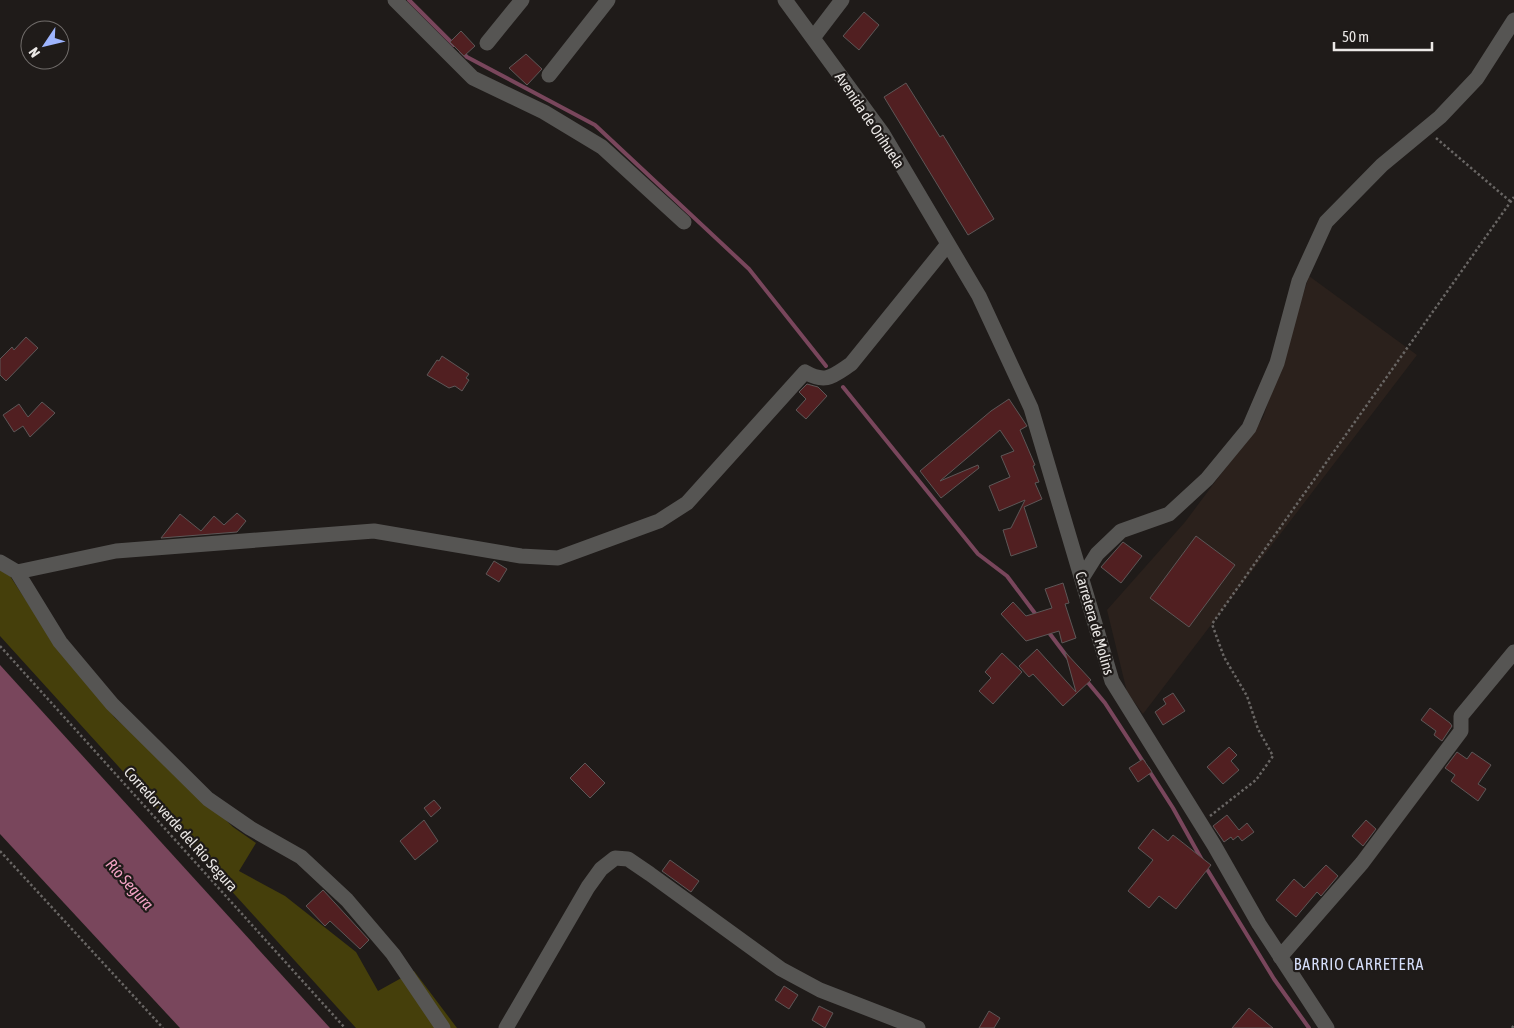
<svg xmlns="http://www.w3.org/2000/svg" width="1514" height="1028" viewBox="0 0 1514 1028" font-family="'Asap Condensed',sans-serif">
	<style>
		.built { fill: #2b211c }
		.green { fill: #453f0b }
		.water { fill: #79465c }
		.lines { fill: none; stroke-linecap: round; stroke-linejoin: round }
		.stream { stroke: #79465c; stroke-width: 4 }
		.building { fill: #511f21; stroke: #5d5757 }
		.path { stroke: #696664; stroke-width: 2.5; stroke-dasharray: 2.5 2.5; stroke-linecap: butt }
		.minor { stroke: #565553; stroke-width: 15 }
		.labels { text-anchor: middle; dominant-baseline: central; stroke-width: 4.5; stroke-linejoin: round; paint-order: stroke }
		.street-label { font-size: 15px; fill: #ebe8e6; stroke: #1f1b19 }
		.water-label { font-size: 16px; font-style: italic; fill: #f3a2c4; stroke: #1f1b19 }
		.neighbourhood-label { font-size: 16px; letter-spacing: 1px; fill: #d5defa; stroke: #1f1b19 }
	</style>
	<rect width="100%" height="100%" fill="#1f1b19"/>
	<!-- built -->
	<path class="built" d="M1309,276L1417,355L1143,714L1127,692L1107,610L1185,522L1263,418Z"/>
	<!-- green -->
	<path class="green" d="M0,570L10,576L50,637L115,718L159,756L233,827L256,843L239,871L285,896L356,952L378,991L414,971L457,1028H356L0,636Z"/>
	<!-- water -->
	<path class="water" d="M0,665L330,1028H180L0,834Z"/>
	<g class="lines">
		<!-- stream -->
		<path class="stream" d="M409,0L454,45
			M461,51L467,57L595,125L749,269L826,366
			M843,387L978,554L1007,576L1037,616
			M1047,630L1068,658
			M1085,679L1105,703L1144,763
			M1148,769L1173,808L1202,860
			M1205,866L1274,979L1309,1028"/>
	</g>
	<!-- building -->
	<path class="building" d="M864,12L879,25L859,50L843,36Z
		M461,31L475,46L464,56L450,42Z
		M526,54L542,69L527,85L509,68Z
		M906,83L940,137L943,135L994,219L968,235L884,97Z
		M26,337L38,348L6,381L0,375V359L12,347L14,350Z
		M442,356L469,374L466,378L469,380L462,391L455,386L449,388L427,375L437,360L439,361Z
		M807,384L818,387L827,396L806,419L796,410L806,399L799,392Z
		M1009,399L1027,426L1020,430L1035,465L1033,466L1039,482L1035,483L1042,499L1024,507L1037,547L1011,556L1003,530L1011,528L1025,500L999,511L989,486L1010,477L1001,456L1014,451L1000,430L940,481L978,465L979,468L941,498L920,471L991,411Z
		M42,402L55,413L30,437L23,426L14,432L3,415L19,404L28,417Z
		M237,513L246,521L237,532L161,538L180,514L201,531L214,516L224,525Z
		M1196,536L1235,565L1189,627L1150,598Z
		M1123,542L1142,556L1121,583L1101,567Z
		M494,561L507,569L499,582L486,574Z
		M1063,583L1069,603L1065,604L1076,638L1062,643L1059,631L1026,641L1001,614L1013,602L1026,616L1052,608L1045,589Z
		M1037,649L1076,692L1065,652L1091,680L1063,706L1033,674L1029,677L1019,666Z
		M1002,653L1022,672L993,704L979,691L991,678L985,672Z
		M1173,693L1185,711L1163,725L1155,712L1166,704L1163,699Z
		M1430,708L1450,723L1452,726L1442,741L1434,735L1436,731L1421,720Z
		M1229,747L1237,755L1231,761L1239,770L1223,784L1207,767Z
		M1457,752L1467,759L1472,752L1491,765L1478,784L1486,789L1478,801L1451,781L1455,775L1445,768Z
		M1143,759L1152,772L1138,782L1129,768Z
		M585,763L605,783L590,798L570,778Z
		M434,800L441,808L431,817L424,808Z
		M1227,815L1239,830L1247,823L1254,832L1242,841L1238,836L1233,840L1231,837L1224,842L1213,826Z
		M424,820L438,841L415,860L400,841Z
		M1366,820L1376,829L1363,846L1352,836Z
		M1153,829L1168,841L1173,835L1211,865L1176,909L1159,896L1149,908L1128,891L1153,860L1138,848Z
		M670,860L699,881L691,892L662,871Z
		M1326,865L1338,876L1321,896L1317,892L1296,917L1276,900L1294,879L1304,888Z
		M323,890L369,940L360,949L330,921L325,926L306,906Z
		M784,986L798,995L789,1009L775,1000Z
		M819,1006L833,1013L825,1028L812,1020Z
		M1249,1008L1273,1028H1232Z
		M989,1011L1000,1018L994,1028H979Z"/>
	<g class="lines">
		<!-- path -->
		<path class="path" d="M1436,138L1511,202
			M0,646L345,1028
			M1210,816L1256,780L1273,756L1258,729L1247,696L1224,657L1212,624L1514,197
			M0,851L163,1028
			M1512,1028L1514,1025"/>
		<!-- minor -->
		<path class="minor" d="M395,0L473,78L544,112L602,147L684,222
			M785,0L883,134L979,296L1031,408L1112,681L1214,845L1259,924L1327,1028
			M813,38L842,0
			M487,43L522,0
			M549,75L608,0
			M0,562L17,572L116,551L374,531L521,556L558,558L659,521L687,503L805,372C826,384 833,376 851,364L948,244
			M17,572L60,642L112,704L208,799L250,828L301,857L347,900L393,954L443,1028
			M1082,578L1097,554L1121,531L1169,514L1207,479L1249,428L1277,363L1299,281L1326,222L1382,165L1440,117L1477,78L1514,20
			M1280,957L1362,863L1461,731V716L1514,652
			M506,1028L588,887L601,869L615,858L628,859L650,874L781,969L820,990L918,1028"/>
	</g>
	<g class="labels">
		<!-- street labels -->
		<g class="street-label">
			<text transform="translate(870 120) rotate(56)">Avenida de Orihuela</text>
			<text transform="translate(1095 623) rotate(74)">Carretera de Molins</text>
			<text transform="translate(181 829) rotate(48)">Corredor verde del Río Segura</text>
		</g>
		<!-- water labels -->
		<g class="water-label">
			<text transform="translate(130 884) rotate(48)">Río Segura</text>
		</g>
		<!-- neighbourhood labels -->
		<g class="neighbourhood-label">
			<text x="1359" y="964">BARRIO CARRETERA</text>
		</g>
	</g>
	<!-- north arrow -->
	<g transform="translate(45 45) rotate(235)"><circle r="24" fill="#1f1b19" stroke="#716d6b"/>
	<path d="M0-4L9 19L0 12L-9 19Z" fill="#9db4fd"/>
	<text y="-8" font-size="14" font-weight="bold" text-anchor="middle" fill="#ebe8e6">N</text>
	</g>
	<!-- scale -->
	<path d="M1334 42v8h98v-8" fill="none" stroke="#ebe8e6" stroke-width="2.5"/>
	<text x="1342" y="42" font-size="15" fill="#ebe8e6" stroke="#1f1b19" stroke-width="4" paint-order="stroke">50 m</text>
</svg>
